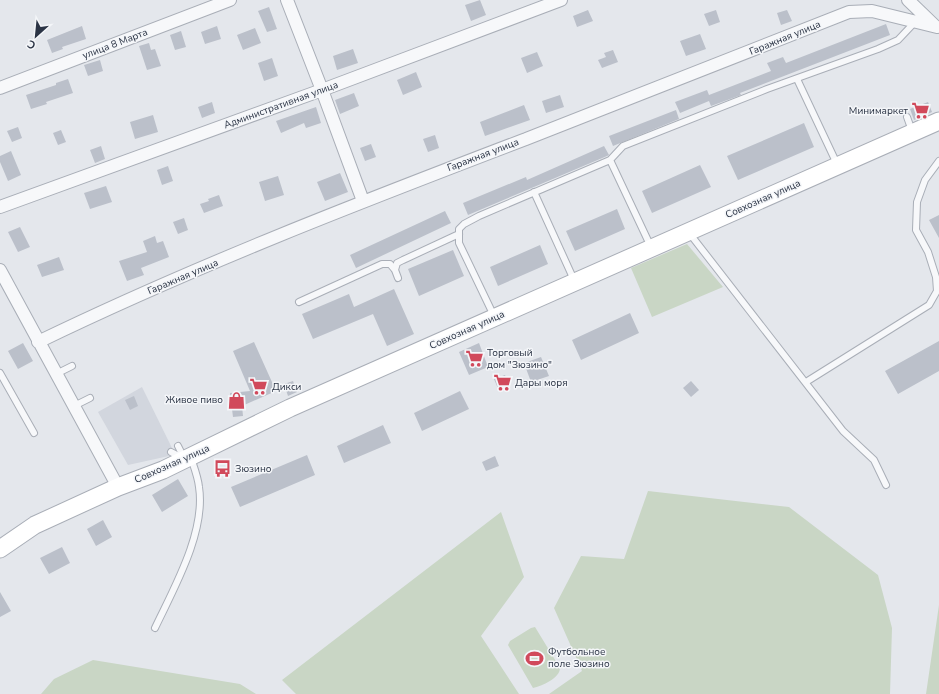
<svg xmlns="http://www.w3.org/2000/svg" width="939" height="694" viewBox="0 0 939 694" font-family="'Nunito Sans',sans-serif">
	<style>
		.built { fill: #d2d6de }
		.green { fill: #c9d6c5 }
		.building { fill: #bbc0ca }
		.lines { fill: none; stroke-linecap: round; stroke-linejoin: round }
		.lane-casing { stroke: #a9aeb7; stroke-width: 8 }
		.street-casing { stroke: #a9aeb7; stroke-width: 14 }
		.secondary-casing { stroke: #a9aeb7; stroke-width: 19 }
		.lane { stroke: #f7f8fa; stroke-width: 6 }
		.street { stroke: #f7f8fa; stroke-width: 12 }
		.secondary { stroke: #fff; stroke-width: 17 }
		.labels { text-anchor: middle; dominant-baseline: central; stroke-width: 3; stroke-linejoin: round; paint-order: stroke }
		.street-label { font-size: 10px; fill: #2b3445; stroke: #f4f6f9 }
		.poi-label { font-size: 10px; fill: #2b3445; stroke: #f4f6f9; text-anchor: start }
	</style>
	<rect width="100%" height="100%" fill="#e4e7ec"/>
	<!-- built -->
	<path class="built" d="M142,387L172,448L169,456L128,465L98,412Z"/>
	<!-- green -->
	<path class="green" d="M687,244L723,287L652,317L631,268Z
		M648,491L789,507L878,575L892,628L890,694H549L582,671L554,608L581,556L624,559Z
		M501,512L524,577L481,636L519,694H296L282,680Z
		M939,605V694H926Z
		M535,627L560,668C560,678 542,686 533,688L508,645L510,641L531,628Z
		M93,660L240,684L256,694H41L54,679Z"/>
	<!-- building -->
	<path class="building" d="M480,0L486,15L471,21L465,5Z
		M269,7L277,29L267,32L258,11Z
		M588,10L593,21L577,27L573,16Z
		M716,10L720,22L709,26L704,14Z
		M787,10L792,21L781,25L777,13Z
		M886,24L890,35L740,93L741,95L711,106L709,101L680,113L675,102L707,90L709,95L771,71L767,63L783,57L786,63Z
		M82,26L86,39L62,47L63,49L52,53L47,40Z
		M217,26L221,39L205,44L201,32Z
		M255,28L261,43L243,50L237,35Z
		M181,31L186,47L175,50L170,35Z
		M700,34L706,49L686,56L680,41Z
		M149,43L151,50L155,49L161,66L147,70L139,46Z
		M353,49L358,63L337,70L333,56Z
		M613,50L618,62L602,68L598,60L606,57L604,53Z
		M537,52L543,66L527,73L521,58Z
		M272,58L278,76L264,81L258,63Z
		M100,60L103,71L88,76L84,65Z
		M416,72L422,87L403,95L397,80Z
		M68,79L73,93L46,102L47,104L31,109L26,95L56,85V83Z
		M354,93L359,106L340,114L335,100Z
		M560,95L564,107L546,113L542,101Z
		M212,102L215,113L202,118L198,107Z
		M928,102L932,112L914,120L910,109Z
		M524,105L530,120L485,136L480,122Z
		M316,107L321,123L306,128L304,123L281,133L276,121Z
		M676,110L679,119L613,146L609,136Z
		M153,115L158,132L135,139L130,122Z
		M804,123L814,147L738,180L727,156Z
		M18,127L22,138L12,142L7,131Z
		M61,130L66,142L58,145L53,133Z
		M435,135L439,148L428,152L423,139Z
		M371,144L376,157L365,161L360,148Z
		M101,146L105,159L95,163L90,150Z
		M604,146L609,155L607,156L468,215L463,203L526,177L527,180Z
		M11,151L21,175L8,181L0,162V156Z
		M700,165L711,187L652,213L642,191Z
		M168,166L173,181L162,185L157,170Z
		M340,173L348,192L325,201L317,182Z
		M278,176L284,195L265,201L259,182Z
		M106,186L112,202L90,209L84,193Z
		M219,195L223,206L204,213L200,204L209,201L208,199Z
		M617,209L625,229L575,251L566,231Z
		M445,211L451,223L356,268L350,255Z
		M939,215V238L929,220Z
		M184,218L188,230L178,234L173,222Z
		M20,227L30,247L18,252L8,232Z
		M155,236L157,243L163,241L169,257L141,268L144,275L127,281L119,261L147,252L143,241Z
		M540,245L548,264L498,286L490,267Z
		M453,250L464,276L419,296L408,269Z
		M59,257L64,270L42,277L37,265Z
		M394,289L414,334L387,346L373,314L313,339L302,314L349,294L354,307Z
		M630,313L639,333L581,360L572,340Z
		M939,341V371L898,394L885,371Z
		M254,342L276,391L242,406L243,416L233,417L230,393L250,391L233,351Z
		M23,343L33,361L18,369L8,351Z
		M479,343L488,367L469,375L459,352Z
		M541,357L549,376L531,382L524,363Z
		M505,375L510,387L499,391L494,379Z
		M293,381L297,392L288,396L284,384Z
		M691,381L699,390L691,397L683,388Z
		M460,391L469,409L422,431L414,413Z
		M134,396L138,406L130,410L125,400Z
		M383,425L391,443L344,463L337,446Z
		M307,455L315,475L240,507L231,487Z
		M495,456L499,466L486,471L482,462Z
		M178,479L188,496L162,512L152,495Z
		M103,520L112,537L96,546L87,529Z
		M62,547L70,563L49,574L40,558Z
		M0,592L11,611L0,617Z"/>
	<g class="lines">
		<defs>
			<path id="lane" d="M797,79L837,164
				M907,117L912,131
				M610,160L651,247
				M534,192L574,280
				M690,234L843,431L874,460L886,485
				M395,270L397,263L403,260L459,234
				M299,302L382,264H390L395,270L398,278
				M494,316L459,243V229L464,224L479,216L610,160L623,146L767,89L878,49L898,40L915,22
				M0,373L34,433
				M56,374L72,366
				M806,382L929,305L937,291L936,277L928,252L916,230L917,202L925,180L939,161
				M74,406L90,398
				M178,446L184,458
				M171,452L182,458
				M155,628C174,588 206,532 199,487C198,477 194,467 191,458"/>
			<path id="street" d="M287,0L322,90L363,201
				M908,0L935,26
				M0,88L230,0
				M0,207L322,90L561,0
				M0,270L118,487
				M38,342C197,265 361,202 526,139C634,97 742,55 849,12L872,11L937,27"/>
			<path id="secondary" d="M0,549L35,525L118,487L163,470L290,408L939,121"/>
		</defs>
		<!-- lane casing -->
		<use href="#lane" class="lane-casing"/>
		<!-- street casing -->
		<use href="#street" class="street-casing"/>
		<!-- secondary casing -->
		<use href="#secondary" class="secondary-casing"/>
		<!-- lane -->
		<use href="#lane" class="lane"/>
		<!-- street -->
		<use href="#street" class="street"/>
		<!-- secondary -->
		<use href="#secondary" class="secondary"/>
	</g>
	<!-- icons -->
	<defs>
		<symbol id="supermarket-bare" viewBox="-9 -9 18 18"><path d="M-6-5.5h2.5l.6 2H6L4.5 2H-2.5L-4.4-4H-6ZM-1.5 3.2a1.3 1.3 0 1 0 .1 0ZM3 3.2a1.3 1.3 0 1 0 .1 0Z" fill="#d1495b" stroke="#f4f6f9" stroke-width="2.5" paint-order="stroke"/></symbol>
		<symbol id="shop-bare" viewBox="-9 -9 18 18"><path d="M-5-2.5h2.3a2.7 3.5 0 0 1 5.4 0H5L5.5 6h-11ZM-1.5-2.5h3a1.5 2.3 0 0 0-3 0Z" fill="#d1495b" stroke="#f4f6f9" stroke-width="2.5" paint-order="stroke"/></symbol>
		<symbol id="bus-bare" viewBox="-9 -9 18 18"><path d="M-5-6H5V4H4V6H2V4H-2V6H-4V4H-5ZM-3.5-4V0h7V-4ZM-3.5 1.2v1.5H-2V1.2ZM2 1.2v1.5H3.5V1.2Z" fill="#d1495b" stroke="#f4f6f9" stroke-width="2.5" paint-order="stroke"/></symbol>
		<symbol id="stadium-bare" viewBox="-9 -9 18 18"><path d="M0-5a6.5 5 0 1 0 0 10a6.5 5 0 1 0 0-10ZM-3.5-1.8h7v3.6h-7Z" fill="#d1495b" stroke="#f4f6f9" stroke-width="2.5" paint-order="stroke"/></symbol>
	</defs>
	<g fill-rule="evenodd">
		<use href="#supermarket-bare" x="908" y="98" width="25" height="25"/>
		<use href="#supermarket-bare" x="462" y="346" width="25" height="25"/>
		<use href="#supermarket-bare" x="490" y="370" width="25" height="25"/>
		<use href="#supermarket-bare" x="246" y="374" width="25" height="25"/>
		<use href="#shop-bare" x="224" y="388" width="25" height="25"/>
		<use href="#bus-bare" x="210" y="456" width="25" height="25"/>
		<use href="#stadium-bare" x="522" y="646" width="25" height="25"/>
	</g>
	<g class="labels">
		<!-- street labels -->
		<g class="street-label">
			<text transform="translate(785 38) rotate(-22)">Гаражная улица</text>
			<text transform="translate(115 44) rotate(-21)">улица 8 Марта</text>
			<text transform="translate(281 105) rotate(-20)">Административная улица</text>
			<text transform="translate(483 155) rotate(-21)">Гаражная улица</text>
			<text transform="translate(763 199) rotate(-24)">Совхозная улица</text>
			<text transform="translate(183 277) rotate(-23)">Гаражная улица</text>
			<text transform="translate(467 330) rotate(-24)">Совхозная улица</text>
			<text transform="translate(172 464) rotate(-24)">Совхозная улица</text>
		</g>
		<!-- poi labels -->
		<g class="poi-label">
			<text x="908" y="111" text-anchor="end">Минимаркет</text>
			<text x="487" y="353">Торговый<tspan x="487" dy="12">дом "Зюзино"</tspan></text>
			<text x="515" y="383">Дары моря</text>
			<text x="272" y="387">Дикси</text>
			<text x="223" y="400" text-anchor="end">Живое пиво</text>
			<text x="235" y="469">Зюзино</text>
			<text x="548" y="652">Футбольное<tspan x="548" dy="12">поле Зюзино</tspan></text>
		</g>
	</g>
	<!-- north arrow -->
	<g transform="translate(36 36) rotate(207)" stroke="#f4f6f9" stroke-width="3" paint-order="stroke">
	<path d="M0-3L7 15L0 10L-7 15Z" fill="#2b3445"/>
	<text y="-6" font-size="11" font-weight="bold" text-anchor="middle" fill="#2b3445">С</text>
	</g>
</svg>
